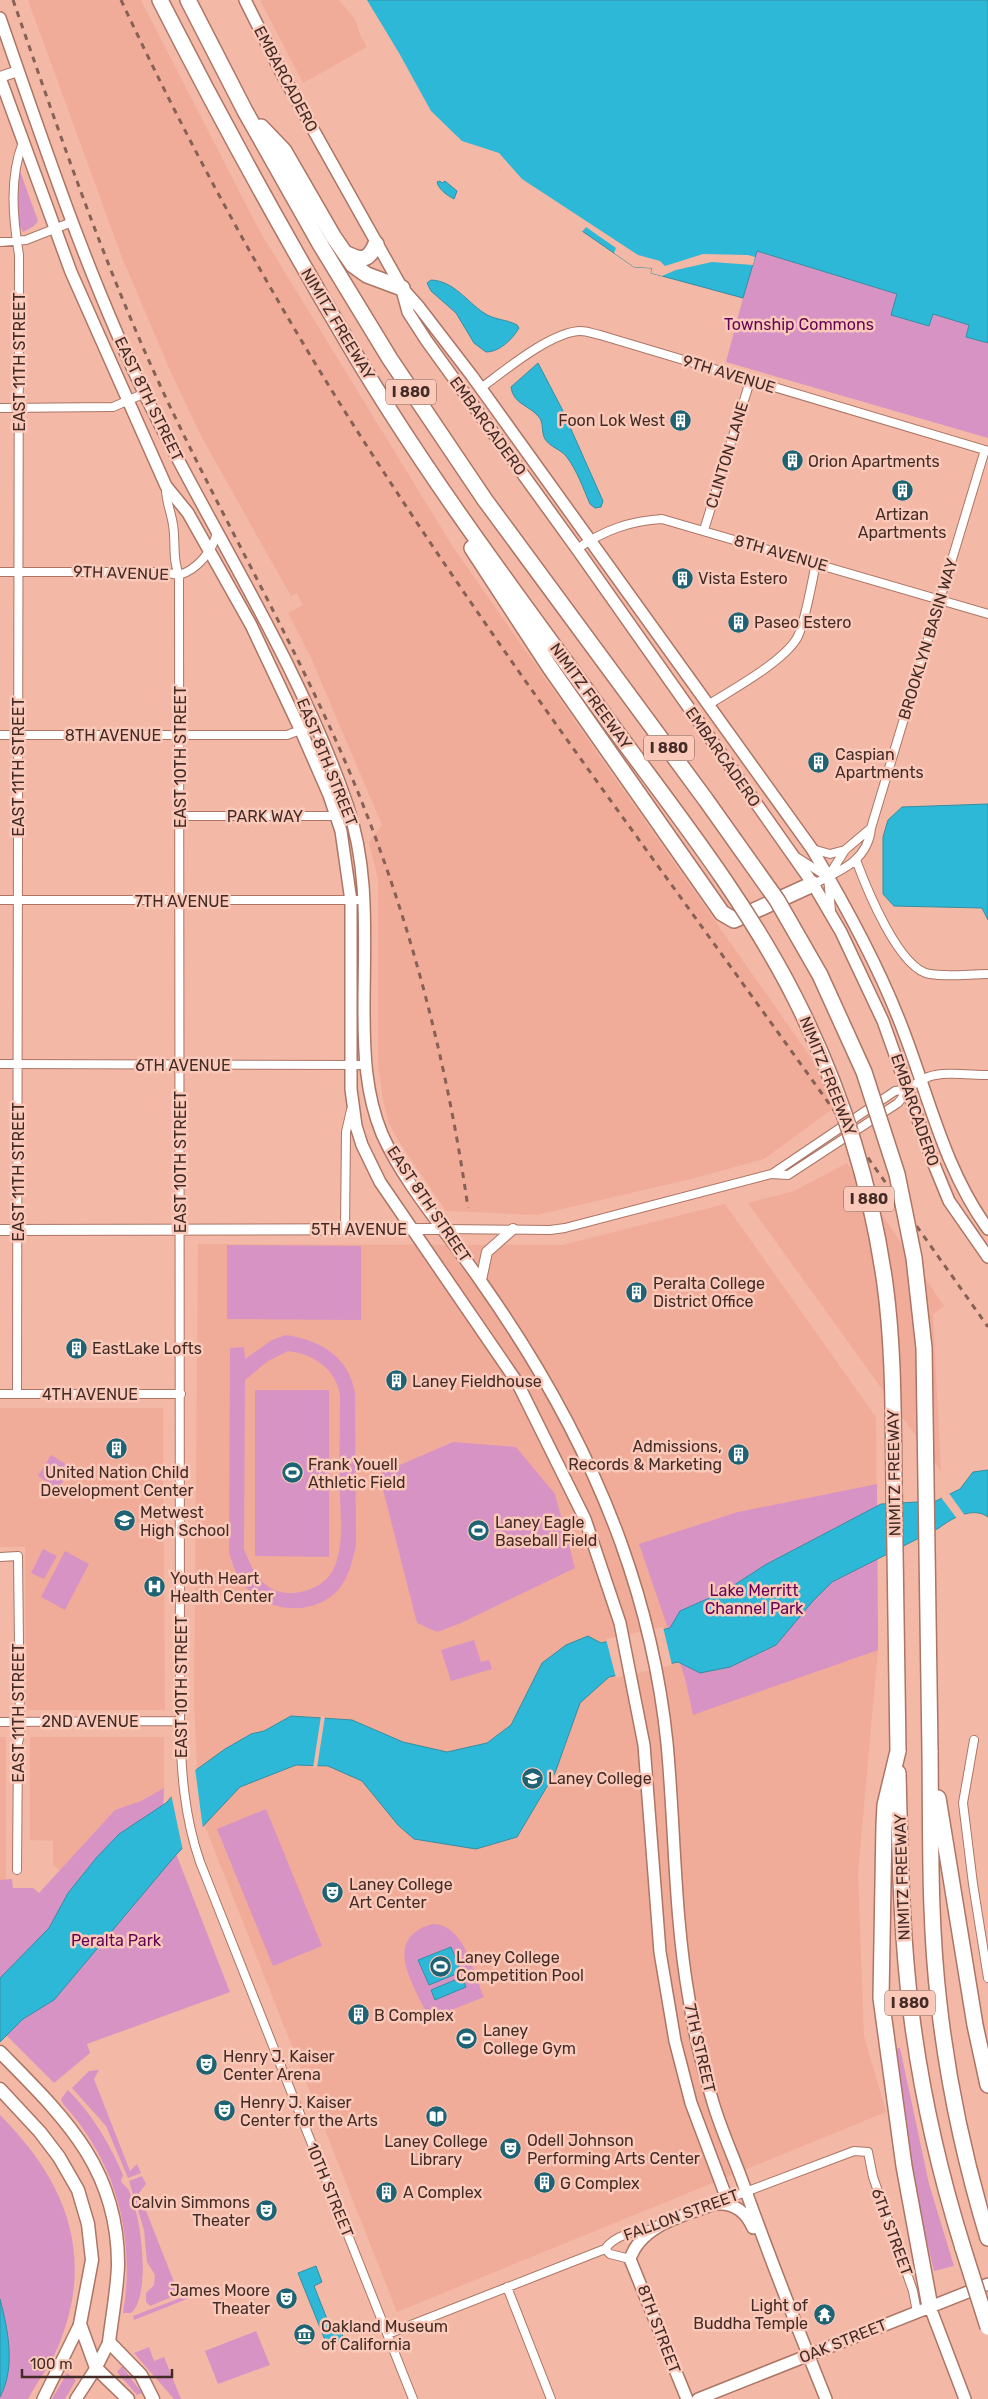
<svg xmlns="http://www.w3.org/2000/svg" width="988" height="2399" viewBox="0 0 988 2399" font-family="Rubik,sans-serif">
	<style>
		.built { fill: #f0ac99 }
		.green { fill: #d893c5; fill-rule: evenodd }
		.water { fill: #2eb8d7; stroke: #358ea2 }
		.pier { fill: #f4b8a6 }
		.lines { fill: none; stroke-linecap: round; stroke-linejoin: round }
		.minor-casing { stroke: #ac7565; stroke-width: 10 }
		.tertiary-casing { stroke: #ac7565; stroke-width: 12 }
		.secondary-casing { stroke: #ac7565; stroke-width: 14 }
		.primary-casing { stroke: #ac7565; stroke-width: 15 }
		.motorway-casing { stroke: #ac7565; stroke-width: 18 }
		.minor { stroke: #fff; stroke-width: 8 }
		.tertiary { stroke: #fff; stroke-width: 10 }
		.secondary { stroke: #fff; stroke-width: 11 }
		.primary { stroke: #fff; stroke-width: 12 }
		.motorway { stroke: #fff; stroke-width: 15 }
		.rail { stroke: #866156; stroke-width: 3; stroke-dasharray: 6 6; stroke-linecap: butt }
		.motorway-bridge-casing { stroke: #ac7565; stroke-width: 18; stroke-linecap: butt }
		.motorway-bridge { stroke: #fff; stroke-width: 15 }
		.labels { text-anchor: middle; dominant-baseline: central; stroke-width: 5; stroke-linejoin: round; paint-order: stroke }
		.shield { fill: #fac9ba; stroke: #7b5b52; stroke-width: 1 }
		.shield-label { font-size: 15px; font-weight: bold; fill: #442c26 }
		.street-label { font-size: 16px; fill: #442c26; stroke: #fac9ba }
		.park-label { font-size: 16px; fill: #650354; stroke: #fac9ba }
		.poi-label { font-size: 16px; fill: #442c26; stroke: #fac9ba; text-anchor: start }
	</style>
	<rect width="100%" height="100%" fill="#f4b8a6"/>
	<!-- built -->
	<path class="built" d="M28,0H141L259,230L453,547L842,1102L764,1159L695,1178L537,1215L446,1211L397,1139L388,1121L383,1100L378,1065V880L369,842L382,825L311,658L288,613L303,605L297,593L291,596L200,434L169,368L121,255Z
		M260,0H339L356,21L360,35L367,47L303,83Z
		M847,1163L944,1306L933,1314L941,1471L748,1203L794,1191Z
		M725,1204L876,1417L878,1650L858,1873L864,2036L886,2112L397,2312L199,1811L194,1702L198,1244L562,1245Z
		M0,1408H163L165,1710H26L25,1547H0Z
		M0,1737H6V1879H12L13,1905H0Z
		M30,1737H164V1788L141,1801L115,1811L60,1871L53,1865V1841L30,1840Z"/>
	<!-- green -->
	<path class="green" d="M20,171L38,221L34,226L23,232L17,221L18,174Z
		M757,251L898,294L891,315L933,314L969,325L966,337L988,343V438L726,362L743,298L657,274Z
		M227,1245L361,1246V1320L227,1319Z
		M286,1335C320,1340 350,1357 355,1394L356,1546C352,1561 349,1577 339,1589C313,1619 262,1612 241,1581C235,1573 232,1562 229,1552L230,1348L244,1347L245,1359L272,1340ZM288,1351C312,1354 336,1368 340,1395C340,1427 339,1459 340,1491C340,1516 345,1546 333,1570C325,1586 304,1594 287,1593C262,1591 252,1570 244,1549L245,1380L268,1361Z
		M255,1390H329V1557L255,1556Z
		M453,1442L516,1447L555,1494L575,1568L461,1623L437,1632L417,1623L379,1474Z
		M51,1455L72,1468L58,1489L38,1476Z
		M877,1484L878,1650L693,1715L685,1678L639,1544L738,1512Z
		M43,1549L57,1556L44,1579L31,1573Z
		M65,1551L89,1564L65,1610L41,1597Z
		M474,1640L481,1662L489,1660L492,1669L451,1681L441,1650Z
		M164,1788L163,1814L175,1851L230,1992L87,2044L90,2053L54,2083L0,2029V1880L12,1879L13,1888H33L39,1893L115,1810L141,1801Z
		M266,1809L322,1946L273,1966L217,1829Z
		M432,1924C465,1924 473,1972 484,1997L429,2019C415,1986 380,1940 432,1924Z
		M900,2048L929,2184L954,2266L934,2271L913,2184L892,2049Z
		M99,2070L94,2079L130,2171L137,2164L141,2173L128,2178L106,2126L72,2088L89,2071Z
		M68,2090C92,2114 110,2144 123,2175L121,2181C123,2185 126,2186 128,2189C141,2211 152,2296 131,2313H123C136,2237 116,2161 63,2104L61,2099Z
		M0,2115C63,2178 95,2251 61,2339C54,2360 39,2379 28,2399H0Z
		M142,2176L146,2184L139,2193L178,2292L174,2296L150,2306L146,2302V2293L154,2285L155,2275L147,2262L144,2230L129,2181Z
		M201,2290L202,2293L134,2320L133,2316Z
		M256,2331L270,2365L218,2384L205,2351Z
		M149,2347L154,2361L164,2357L181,2399H174L134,2353Z
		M122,2366L142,2393L137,2395L117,2372Z
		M67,2373L76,2380L65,2399H52Z"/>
	<!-- water -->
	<path class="water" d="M355,0H988V343L966,337L969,325L933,314L929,326L891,315L897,294L757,251L743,298L651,273L652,268L634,267L520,188L502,170L443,133L373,23Z
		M440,181L442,183L445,181L457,191L454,199C447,195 439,190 437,182Z
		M431,280C454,281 466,301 484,313C494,320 506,319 517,325L519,328C512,340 499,352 486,352L474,343L456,313L431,291L427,283Z
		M538,363L562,409L603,501L601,507L595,508L590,504C583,488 577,470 566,456C560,449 550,447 545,439C541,432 544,423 539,417C529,405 513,404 511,387Z
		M988,804V920L982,908L894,906L883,894V837L888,820L902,807Z
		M988,1470V1517C973,1506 952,1518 939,1528L832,1582L813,1601L776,1645L730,1667L700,1673L678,1662L609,1677L580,1703L555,1773L517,1837L476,1849L414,1839L398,1825L362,1781L328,1766L296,1765L240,1787L175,1856L54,2000L23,2019L0,2042V1978L49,1928L68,1893L97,1857L119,1834L166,1803L196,1770L225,1749L251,1734L264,1731L291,1716L352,1720L403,1742L447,1752L487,1743L511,1725L542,1663L566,1645L588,1636L601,1643L670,1628L680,1611L725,1591L765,1565L881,1504L936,1501L960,1489L973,1472Z
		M451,1947L461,1972L429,1985L418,1960Z
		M462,1977L466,1987L435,2000L431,1990Z
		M316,2266L322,2282L314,2286L331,2329L339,2327L344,2339L327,2345L298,2273Z
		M0,2299C8,2330 16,2367 0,2397Z"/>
	<!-- pier -->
	<path class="pier" d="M353,0H367L399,53L431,111L462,141L499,153L522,179L638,255L660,261L665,266L703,254L748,255L755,257L753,265L712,262L676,270L662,276L651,273L652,268L634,267L614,253L616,248L586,227L582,232L514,185L500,169L498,171L456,147L455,149L421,116L368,19Z
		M948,1492L966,1517L958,1520L940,1496Z
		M663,1627L672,1665L616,1678L606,1639Z
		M321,1716H325L317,1768H313Z
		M195,1768L203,1829L183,1851L171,1794Z"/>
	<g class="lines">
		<defs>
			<path id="minor" d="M0,242L26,240L72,222
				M481,388C504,371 552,331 581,331C587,331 594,334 600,335L988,451
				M0,408L113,407L145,393
				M166,486C165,499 171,511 173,525C176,542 172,559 179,575L180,1721C181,1770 184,1816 200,1862L413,2399
				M704,530L750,381
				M577,549C604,530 630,521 662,519L988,614
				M0,572H162L179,575C197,570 214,550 217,531
				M708,705C733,689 783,662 797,638C805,624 812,581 816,563
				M0,735H287L314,725
				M180,816H336L350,812
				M812,849L830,854L845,850
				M798,858L826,876
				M856,860C866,887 899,970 930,974C948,977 969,974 988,974
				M813,884C840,871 868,861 871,828L985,450
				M0,900H364
				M831,911L828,877L845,850L871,828
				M0,1064L365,1065
				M772,1174L895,1091C909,1090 915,1083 928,1077C944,1071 970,1075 988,1075
				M345,1229L346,1132L351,1110
				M443,1229L550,1230L565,1228L771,1174L788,1175L898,1103L908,1090
				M0,1394H181
				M17,1394L19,255C13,218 9,178 23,142
				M0,1557L18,1556L20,1733L18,1743L17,1870
				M0,1722L180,1721
				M974,1740L963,1803L973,1884L988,1978
				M727,2199L854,2151L868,2152L873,2177L913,2291L917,2312
				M605,2249L610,2254L630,2259
				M507,2287L551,2399
				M388,2334L605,2249C614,2236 635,2230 651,2230"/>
			<path id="tertiary" d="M0,77L18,71
				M0,1230L443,1229
				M481,1280L487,1252L513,1229"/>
			<path id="secondary" d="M245,0L282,74L402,288L419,307L472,376L812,849C844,903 875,959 898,1017C927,1088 942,1166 988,1229
				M0,18C45,147 88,278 148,401C214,535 298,662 347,804C370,870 364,939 364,1008C364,1051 365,1093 382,1134C404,1184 451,1237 482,1283C539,1364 587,1449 621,1543C644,1607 660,1675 667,1743C675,1828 674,1914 689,1999C694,2033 702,2066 712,2099C720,2128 733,2155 743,2183C769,2256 797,2327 826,2399
				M0,78L71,272L166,486L188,513L251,625L301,731L329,795L341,831L351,901V1089L356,1126L362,1145L380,1182L517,1382L585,1519L620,1623L644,1745L660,1952L675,2041L691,2103L727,2199C695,2214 643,2220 630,2259L687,2399
				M402,290L408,312L426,340L577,549L813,884L841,932L883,1021L933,1162L949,1201L988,1257
				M718,2204C735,2203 746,2212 753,2228
				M930,2307L965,2399
				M43,2399L80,2324
				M76,2399L96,2368L109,2342
				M698,2399L988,2284"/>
			<path id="primary" d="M0,2052C63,2116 119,2168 118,2266C117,2291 112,2317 109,2342L141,2375L153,2399
				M0,2089L40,2132L59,2157L78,2190L88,2224L92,2260L80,2324L96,2368L128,2399"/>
			<path id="motorway" d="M160,0C220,118 283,233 350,346C426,475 517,595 605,716
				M188,0L245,111L320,244L390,359L485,500L706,800
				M261,127L284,151L333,236L353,265L367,275L402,288
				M345,253C361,261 368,262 376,244
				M472,548L549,666L722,913L734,920L813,884
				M898,1751L885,1805L884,1825L881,1998L904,2166L930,2307
				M930,1751C931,1835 929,1920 939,2004C948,2084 965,2162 988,2238
				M898,1773C900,1852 901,1932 911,2011C921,2092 939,2171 963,2248
				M938,1798L975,2025L988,2085"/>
		</defs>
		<!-- minor casing -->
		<use href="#minor" class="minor-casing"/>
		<!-- tertiary casing -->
		<use href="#tertiary" class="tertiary-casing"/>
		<!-- secondary casing -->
		<use href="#secondary" class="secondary-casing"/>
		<!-- primary casing -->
		<use href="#primary" class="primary-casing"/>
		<!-- motorway casing -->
		<use href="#motorway" class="motorway-casing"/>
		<!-- minor -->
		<use href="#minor" class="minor"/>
		<!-- tertiary -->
		<use href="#tertiary" class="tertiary"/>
		<!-- secondary -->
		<use href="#secondary" class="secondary"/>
		<!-- primary -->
		<use href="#primary" class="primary"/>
		<!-- motorway -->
		<use href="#motorway" class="motorway"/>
		<!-- rail -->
		<path class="rail" d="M13,0C58,129 102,259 159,383C214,502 279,615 333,734C401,884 445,1046 468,1208
			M121,0C194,156 278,309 372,454C464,597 563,735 663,873C772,1024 881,1175 988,1327"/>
		<defs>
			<path id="motorway-bridge" d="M605,716C671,807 744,897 795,998C840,1087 871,1184 885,1284C894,1350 893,1417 894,1484C895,1573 897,1662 898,1751
				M706,800L777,900L820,975L864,1072L897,1174L914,1258L924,1348L930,1751
				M963,2248L988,2327"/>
		</defs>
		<!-- motorway-bridge casing -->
		<use href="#motorway-bridge" class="motorway-bridge-casing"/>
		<!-- motorway-bridge -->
		<use href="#motorway-bridge" class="motorway-bridge"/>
	</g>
	<!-- icons -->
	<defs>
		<symbol id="building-disc" viewBox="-11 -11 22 22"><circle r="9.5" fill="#1d6373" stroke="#fac9ba"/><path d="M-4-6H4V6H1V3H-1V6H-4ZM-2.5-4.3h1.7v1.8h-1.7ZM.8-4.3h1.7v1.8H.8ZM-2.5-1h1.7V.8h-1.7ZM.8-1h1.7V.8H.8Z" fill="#fff"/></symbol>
		<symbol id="stadium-disc" viewBox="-11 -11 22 22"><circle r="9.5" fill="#1d6373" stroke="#fac9ba"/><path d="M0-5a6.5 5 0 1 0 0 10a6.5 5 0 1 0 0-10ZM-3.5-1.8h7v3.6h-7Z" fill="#fff"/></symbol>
		<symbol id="school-disc" viewBox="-11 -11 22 22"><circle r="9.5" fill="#1d6373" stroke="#fac9ba"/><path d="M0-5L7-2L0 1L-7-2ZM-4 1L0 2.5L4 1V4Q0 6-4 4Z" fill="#fff"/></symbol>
		<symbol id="hospital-disc" viewBox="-11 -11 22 22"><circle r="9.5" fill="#1d6373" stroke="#fac9ba"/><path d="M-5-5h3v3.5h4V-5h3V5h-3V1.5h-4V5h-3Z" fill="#fff"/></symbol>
		<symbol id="university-disc" viewBox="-11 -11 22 22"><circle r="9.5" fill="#1d6373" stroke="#fac9ba"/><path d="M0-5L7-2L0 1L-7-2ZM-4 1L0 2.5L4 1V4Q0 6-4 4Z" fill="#fff"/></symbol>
		<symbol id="theatre-disc" viewBox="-11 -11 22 22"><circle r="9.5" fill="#1d6373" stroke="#fac9ba"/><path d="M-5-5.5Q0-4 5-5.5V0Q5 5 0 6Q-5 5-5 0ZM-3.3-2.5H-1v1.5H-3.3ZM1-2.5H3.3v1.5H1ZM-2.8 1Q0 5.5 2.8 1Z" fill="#fff"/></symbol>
		<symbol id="library-disc" viewBox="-11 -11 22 22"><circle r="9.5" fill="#1d6373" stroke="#fac9ba"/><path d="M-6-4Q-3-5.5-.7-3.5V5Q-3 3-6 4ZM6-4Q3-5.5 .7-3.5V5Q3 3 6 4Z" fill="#fff"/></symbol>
		<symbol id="temple-disc" viewBox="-11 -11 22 22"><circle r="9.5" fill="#1d6373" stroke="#fac9ba"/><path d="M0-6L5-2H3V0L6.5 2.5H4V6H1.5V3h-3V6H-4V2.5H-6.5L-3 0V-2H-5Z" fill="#fff"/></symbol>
		<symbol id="museum-disc" viewBox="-11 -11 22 22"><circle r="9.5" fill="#1d6373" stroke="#fac9ba"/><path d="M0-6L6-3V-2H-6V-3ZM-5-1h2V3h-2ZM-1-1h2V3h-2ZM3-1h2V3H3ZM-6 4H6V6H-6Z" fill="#fff"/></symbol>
	</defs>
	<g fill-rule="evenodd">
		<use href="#building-disc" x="668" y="408" width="25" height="25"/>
		<use href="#building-disc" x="780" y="448" width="25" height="25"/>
		<use href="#building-disc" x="890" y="478" width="25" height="25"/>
		<use href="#building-disc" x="670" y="566" width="25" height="25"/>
		<use href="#building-disc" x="726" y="610" width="25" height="25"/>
		<use href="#building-disc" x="806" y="750" width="25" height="25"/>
		<use href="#building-disc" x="624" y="1280" width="25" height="25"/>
		<use href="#building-disc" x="64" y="1336" width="25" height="25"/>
		<use href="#building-disc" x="384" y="1368" width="25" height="25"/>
		<use href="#building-disc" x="104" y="1436" width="25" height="25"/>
		<use href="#building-disc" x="726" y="1442" width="25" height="25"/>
		<use href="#stadium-disc" x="280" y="1460" width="25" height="25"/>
		<use href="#school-disc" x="112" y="1508" width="25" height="25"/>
		<use href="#stadium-disc" x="466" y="1518" width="25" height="25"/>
		<use href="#hospital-disc" x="142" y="1574" width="25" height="25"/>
		<use href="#university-disc" x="520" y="1766" width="25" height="25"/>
		<use href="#theatre-disc" x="320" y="1880" width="25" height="25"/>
		<use href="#stadium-disc" x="428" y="1954" width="25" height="25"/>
		<use href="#building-disc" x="346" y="2002" width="25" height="25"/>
		<use href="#stadium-disc" x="454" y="2026" width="25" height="25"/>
		<use href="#theatre-disc" x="194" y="2052" width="25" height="25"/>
		<use href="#theatre-disc" x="212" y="2098" width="25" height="25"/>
		<use href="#library-disc" x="424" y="2104" width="25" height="25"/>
		<use href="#theatre-disc" x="498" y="2136" width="25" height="25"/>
		<use href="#building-disc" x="532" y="2170" width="25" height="25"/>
		<use href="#building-disc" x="374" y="2180" width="25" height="25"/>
		<use href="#theatre-disc" x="254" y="2198" width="25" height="25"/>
		<use href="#theatre-disc" x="274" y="2286" width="25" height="25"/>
		<use href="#temple-disc" x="812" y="2302" width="25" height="25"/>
		<use href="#museum-disc" x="292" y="2322" width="25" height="25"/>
	</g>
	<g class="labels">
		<!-- shield labels -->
		<g class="shield">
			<rect x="386" y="379.5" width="50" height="25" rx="4"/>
			<rect x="644" y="735.5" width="50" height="25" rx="4"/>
			<rect x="844" y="1186.5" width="50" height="25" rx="4"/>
			<rect x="885" y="1990.5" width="50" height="25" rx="4"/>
		</g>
		<g class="shield-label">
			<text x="411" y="392">I 880</text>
			<text x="669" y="748">I 880</text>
			<text x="869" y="1199">I 880</text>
			<text x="910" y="2003">I 880</text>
		</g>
		<!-- street labels -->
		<g class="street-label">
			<text transform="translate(286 79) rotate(62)">EMBARCADERO</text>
			<text transform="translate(338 324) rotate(59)">NIMITZ FREEWAY</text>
			<text transform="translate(19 362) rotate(-90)">EAST 11TH STREET</text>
			<text transform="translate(729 374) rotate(17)">9TH AVENUE</text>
			<text transform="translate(149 399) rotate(64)">EAST 8TH STREET</text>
			<text transform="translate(488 426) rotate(54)">EMBARCADERO</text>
			<text transform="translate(727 455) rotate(-73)">CLINTON LANE</text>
			<text transform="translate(781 553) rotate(16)">8TH AVENUE</text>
			<text transform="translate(121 573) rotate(2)">9TH AVENUE</text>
			<text transform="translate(928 639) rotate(-73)">BROOKLYN BASIN WAY</text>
			<text transform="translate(591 696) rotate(54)">NIMITZ FREEWAY</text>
			<text x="113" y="735">8TH AVENUE</text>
			<text transform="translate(180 757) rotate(-90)">EAST 10TH STREET</text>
			<text transform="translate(723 757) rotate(55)">EMBARCADERO</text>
			<text transform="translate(327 762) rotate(68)">EAST 8TH STREET</text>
			<text transform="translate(18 767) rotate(-90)">EAST 11TH STREET</text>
			<text x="265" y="816">PARK WAY</text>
			<text x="182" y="901">7TH AVENUE</text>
			<text x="183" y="1065">6TH AVENUE</text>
			<text transform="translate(828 1076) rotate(68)">NIMITZ FREEWAY</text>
			<text transform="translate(915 1110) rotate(71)">EMBARCADERO</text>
			<text transform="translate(180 1162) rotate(-90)">EAST 10TH STREET</text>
			<text transform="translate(18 1172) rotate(-90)">EAST 11TH STREET</text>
			<text transform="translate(429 1204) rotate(56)">EAST 8TH STREET</text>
			<text x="359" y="1229">5TH AVENUE</text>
			<text x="90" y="1394">4TH AVENUE</text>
			<text transform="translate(894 1473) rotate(-91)">NIMITZ FREEWAY</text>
			<text transform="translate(181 1687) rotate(-90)">EAST 10TH STREET</text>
			<text transform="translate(18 1713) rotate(-90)">EAST 11TH STREET</text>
			<text x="90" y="1721">2ND AVENUE</text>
			<text transform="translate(902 1877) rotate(-92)">NIMITZ FREEWAY</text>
			<text transform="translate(700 2048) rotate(77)">7TH STREET</text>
			<text transform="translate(330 2190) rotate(68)">10TH STREET</text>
			<text transform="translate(681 2215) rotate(-20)">FALLON STREET</text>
			<text transform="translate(892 2232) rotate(70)">6TH STREET</text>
			<text transform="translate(659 2329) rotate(69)">8TH STREET</text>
			<text transform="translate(843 2341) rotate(-22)">OAK STREET</text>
		</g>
		<!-- park labels -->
		<g class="park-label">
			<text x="799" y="324">Township Commons</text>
			<text x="754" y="1590">Lake Merritt<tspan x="754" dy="18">Channel Park</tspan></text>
			<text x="116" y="1940">Peralta Park</text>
		</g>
		<!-- poi labels -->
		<g class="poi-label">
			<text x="665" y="420" text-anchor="end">Foon Lok West</text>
			<text x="808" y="461">Orion Apartments</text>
			<text x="902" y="514" text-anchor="middle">Artizan<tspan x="902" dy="18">Apartments</tspan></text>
			<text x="698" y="578">Vista Estero</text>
			<text x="754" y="622">Paseo Estero</text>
			<text x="835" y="754">Caspian<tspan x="835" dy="18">Apartments</tspan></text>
			<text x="653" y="1283">Peralta College<tspan x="653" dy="18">District Office</tspan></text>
			<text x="92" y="1348">EastLake Lofts</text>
			<text x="412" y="1381">Laney Fieldhouse</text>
			<text x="722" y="1446" text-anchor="end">Admissions,<tspan x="722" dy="18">Records &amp; Marketing</tspan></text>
			<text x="308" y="1464">Frank Youell<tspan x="308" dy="18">Athletic Field</tspan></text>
			<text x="117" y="1472" text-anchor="middle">United Nation Child<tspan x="117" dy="18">Development Center</tspan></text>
			<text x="140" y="1512">Metwest<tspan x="140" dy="18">High School</tspan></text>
			<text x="495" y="1522">Laney Eagle<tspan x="495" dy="18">Baseball Field</tspan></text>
			<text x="170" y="1578">Youth Heart<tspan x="170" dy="18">Health Center</tspan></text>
			<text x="548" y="1778">Laney College</text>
			<text x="349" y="1884">Laney College<tspan x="349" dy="18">Art Center</tspan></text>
			<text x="456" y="1957">Laney College<tspan x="456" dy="18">Competition Pool</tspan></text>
			<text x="374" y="2015">B Complex</text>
			<text x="483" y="2030">Laney<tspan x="483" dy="18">College Gym</tspan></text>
			<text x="223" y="2056">Henry J. Kaiser<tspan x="223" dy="18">Center Arena</tspan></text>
			<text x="240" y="2102">Henry J. Kaiser<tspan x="240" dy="18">Center for the Arts</tspan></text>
			<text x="527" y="2140">Odell Johnson<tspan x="527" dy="18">Performing Arts Center</tspan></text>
			<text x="436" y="2141" text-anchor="middle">Laney College<tspan x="436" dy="18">Library</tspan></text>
			<text x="560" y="2183">G Complex</text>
			<text x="403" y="2192">A Complex</text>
			<text x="250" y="2202" text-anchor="end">Calvin Simmons<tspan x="250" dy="18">Theater</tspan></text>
			<text x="270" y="2290" text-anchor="end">James Moore<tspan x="270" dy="18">Theater</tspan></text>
			<text x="808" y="2305" text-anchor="end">Light of<tspan x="808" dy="18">Buddha Temple</tspan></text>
			<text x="321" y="2326">Oakland Museum<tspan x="321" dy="18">of California</tspan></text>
		</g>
	</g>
	<!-- scale -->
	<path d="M22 2369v8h150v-8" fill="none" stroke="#442c26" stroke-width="2.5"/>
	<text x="30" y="2369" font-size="15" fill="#442c26" stroke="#fac9ba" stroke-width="4" paint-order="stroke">100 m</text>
</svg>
